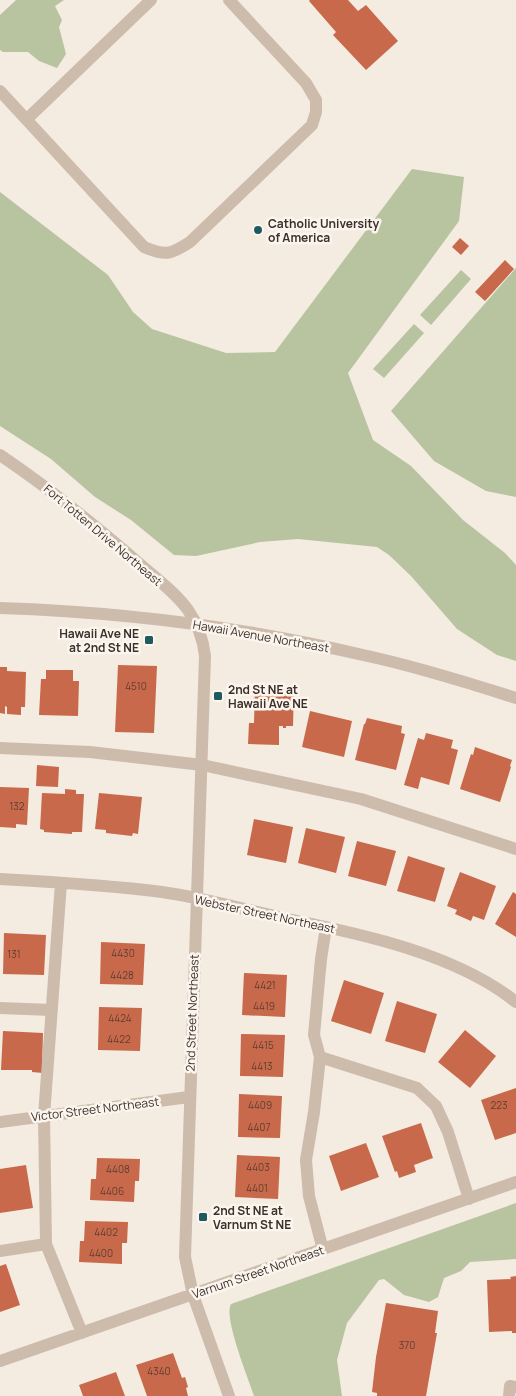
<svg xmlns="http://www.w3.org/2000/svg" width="516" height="1396" viewBox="0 0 516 1396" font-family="Manrope,sans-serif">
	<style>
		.green { fill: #b8c4a0 }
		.building { fill: #c8694b }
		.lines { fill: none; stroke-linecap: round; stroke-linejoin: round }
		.minor { stroke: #cdbbac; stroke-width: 12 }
		.poi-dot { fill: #1f5a5e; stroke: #fbf5ee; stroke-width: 2 }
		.labels { text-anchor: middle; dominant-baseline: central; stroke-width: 5; stroke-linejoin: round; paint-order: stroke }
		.number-label { font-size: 10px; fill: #5e3e33 }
		.poi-label { font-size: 12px; font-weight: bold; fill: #3b302b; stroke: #fbf5ee; text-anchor: start }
		.street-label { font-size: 12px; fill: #3b302b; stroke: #fbf5ee }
	</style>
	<rect width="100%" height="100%" fill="#f4ebe1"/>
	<!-- green -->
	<path class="green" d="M16,0H64L55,6L62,20L59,27L66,54L57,68L39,61L28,52H3L0,50V15Z
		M412,169L464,177L459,221L348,373L373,440L411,466L463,520L505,553L516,565V661L497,655L457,629L411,576L389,555L377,547L298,539L260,542L196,556L174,555L131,520L95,497L51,459L0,426V192L108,275L133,312L152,329L226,353L275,352Z
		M516,268V497L486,491L434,461L391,411Z
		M461,270L471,279L431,325L420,315Z
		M414,324L424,333L384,378L373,369Z
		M516,1203V1259L470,1262L461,1271L444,1278L438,1297L429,1302L404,1295L384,1279L379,1280L347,1323L337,1360L342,1396H254C249,1380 223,1317 231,1304Z"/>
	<!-- building -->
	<path class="building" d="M310,0H348L358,11L366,5L398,41L366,70L333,35L336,32L309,1Z
		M460,238L469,246L461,255L452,247Z
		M505,260L514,269L485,301L475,292Z
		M118,665L157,666L154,733L115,732Z
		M0,667H7V671L26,672L25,707H21V715L7,714V707L5,706V714L0,713Z
		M46,670H73V681H79L78,716L39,715L41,679H46Z
		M255,687L294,689L293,726H286V728H283V726H279V745L248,744L249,723H254Z
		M310,711L352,721L344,757L302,747Z
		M367,718L402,726L401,733L405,734L396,770L355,760L364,724H365Z
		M426,733L453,740L451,748L458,750L449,785L421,777L418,789L404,785L418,738L424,740Z
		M475,747L512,760L510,766L511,767L500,802L460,789L471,754L473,755Z
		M37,765L59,767L58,787L36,786Z
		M0,787L29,788L27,825L16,824V828L0,827Z
		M65,789L76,790V794H84L82,832H72V834L44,832V830L40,829L42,793L65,794Z
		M99,793L142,797L138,834L133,833L132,836L106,833V830L95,829Z
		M254,819L293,827L286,863L247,855Z
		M306,828L345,837L336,873L298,863Z
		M357,841L396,851L386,886L348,876Z
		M408,856L445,868L435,902L397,891Z
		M460,872L496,886L484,920L473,916L471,921L455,914L457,910L447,906Z
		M513,892L516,894V937L495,924Z
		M4,933L46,935L44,975L3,974Z
		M101,942L145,944L143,985L100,984Z
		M244,973L287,975L285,1017L242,1015Z
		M344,980L384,993L371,1034L331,1021Z
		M397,1001L437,1014L425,1053L385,1041Z
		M99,1007L142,1008L140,1051L98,1050Z
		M465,1030L496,1056L470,1088L438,1062Z
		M3,1031L43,1033L42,1068L43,1073L32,1072V1070H1Z
		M241,1034L285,1035L283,1077L240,1076Z
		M516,1088V1133L495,1140L481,1100Z
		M239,1094L282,1096L280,1138L238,1137Z
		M421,1123L433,1158L414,1165L416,1172L399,1178L397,1171L395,1172L382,1136Z
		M366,1143L379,1177L341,1191L329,1156Z
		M237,1155L280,1157L278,1199L235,1197Z
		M97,1158L140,1159L139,1181H135L134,1202L90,1200L91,1179H96Z
		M26,1165L33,1208L0,1213V1169Z
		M85,1221L128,1222L127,1243H122V1264L79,1262L80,1241H84Z
		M6,1264L20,1305L0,1312V1266Z
		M516,1276V1333H512V1331L489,1332L487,1280L511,1279L510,1277Z
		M386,1303L438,1311L435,1333H437L426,1396H377V1393L372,1392L376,1357Z
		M173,1353L182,1378L185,1377L188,1387L186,1388L188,1396H147L136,1365Z
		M116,1372L125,1396H83L79,1385Z"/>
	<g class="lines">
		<!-- minor -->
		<path class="minor" d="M0,91L144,247C165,256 170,255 190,242L312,125L316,112V100L306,83L229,0
			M27,119L151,0
			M0,455C49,488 96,526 141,565C157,579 176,593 188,610C198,624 203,639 205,656L185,1257L193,1295L229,1396
			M0,608C122,612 244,627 363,655C415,666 466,682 516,698
			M0,748L90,752L202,765L361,799L516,849
			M0,879C54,882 108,885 162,892C204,898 246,910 288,919C362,934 456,954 516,1002
			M0,1008L52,1010
			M320,1057L417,1088L436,1106L448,1132L469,1199
			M0,1122L189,1097
			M46,1244L82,1333
			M323,1250L309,1196L306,1160L314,1112L320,1057L314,1035L321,959L326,927
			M0,1251L46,1244L44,1116L61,883
			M0,1361L516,1182
			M509,1396L510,1386L516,1387"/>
	</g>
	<!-- markers -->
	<g class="poi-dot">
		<circle cx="258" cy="230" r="5"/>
		<rect x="144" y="635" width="10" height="10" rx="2.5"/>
		<rect x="213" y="691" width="10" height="10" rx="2.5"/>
		<rect x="198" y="1212" width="10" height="10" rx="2.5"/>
	</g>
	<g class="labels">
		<!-- number labels -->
		<g class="number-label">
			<text x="136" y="686">4510</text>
			<text x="17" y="806">132</text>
			<text x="123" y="953">4430</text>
			<text x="14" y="954">131</text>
			<text x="122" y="975">4428</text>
			<text x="265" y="985">4421</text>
			<text x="264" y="1006">4419</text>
			<text x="120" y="1018">4424</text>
			<text x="119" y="1039">4422</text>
			<text x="263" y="1045">4415</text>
			<text x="262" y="1066">4413</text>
			<text x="260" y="1105">4409</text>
			<text x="499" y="1105">223</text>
			<text x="259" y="1127">4407</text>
			<text x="258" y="1167">4403</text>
			<text x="118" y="1169">4408</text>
			<text x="257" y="1188">4401</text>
			<text x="112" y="1191">4406</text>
			<text x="106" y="1232">4402</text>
			<text x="101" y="1253">4400</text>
			<text x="407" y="1345">370</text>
			<text x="159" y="1371">4340</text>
		</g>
		<!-- poi labels -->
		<g class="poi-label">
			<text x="268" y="223">Catholic University<tspan x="268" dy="14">of America</tspan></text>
			<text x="139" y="633" text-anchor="end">Hawaii Ave NE<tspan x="139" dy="14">at 2nd St NE</tspan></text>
			<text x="228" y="689">2nd St NE at<tspan x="228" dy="14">Hawaii Ave NE</tspan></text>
			<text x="213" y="1210">2nd St NE at<tspan x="213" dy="14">Varnum St NE</tspan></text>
		</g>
		<!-- street labels -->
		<g class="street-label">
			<text transform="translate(103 535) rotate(40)">Fort Totten Drive Northeast</text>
			<text transform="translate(261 636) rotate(10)">Hawaii Avenue Northeast</text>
			<text transform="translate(265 914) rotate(12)">Webster Street Northeast</text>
			<text transform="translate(192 1013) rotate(-88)">2nd Street Northeast</text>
			<text transform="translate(95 1109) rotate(-7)">Victor Street Northeast</text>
			<text transform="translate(258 1272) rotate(-19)">Varnum Street Northeast</text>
		</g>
	</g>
</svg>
